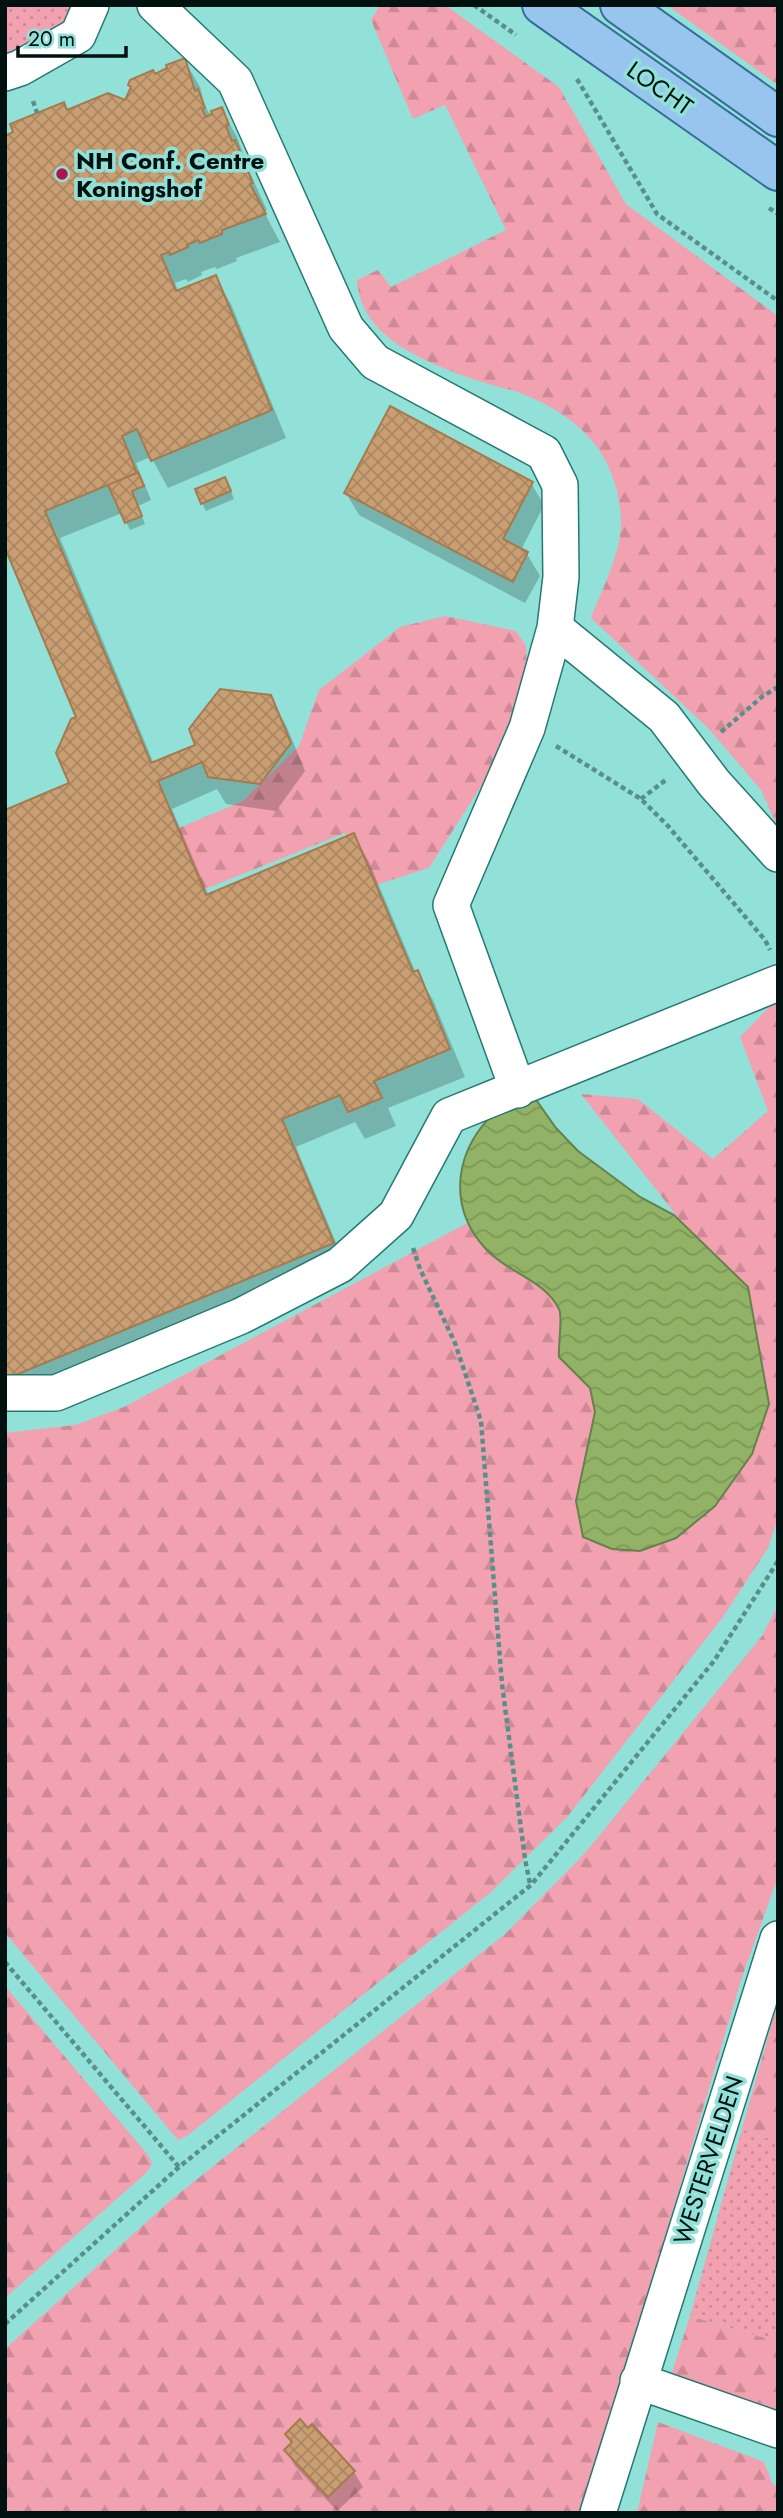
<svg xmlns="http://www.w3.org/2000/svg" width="783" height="2518" viewBox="0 0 783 2518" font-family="Jost,sans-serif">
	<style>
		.grass { fill: url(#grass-dots) }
		.forest { fill: url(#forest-firs) }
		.water { fill: url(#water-waves); stroke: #66824c; stroke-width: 2 }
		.shadow { fill: #0003 }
		.building { fill: url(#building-cross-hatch); stroke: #a47b4f; stroke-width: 2 }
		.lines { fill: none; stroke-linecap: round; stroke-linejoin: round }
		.minor-casing { stroke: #267972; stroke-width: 38 }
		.major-casing { stroke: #366d98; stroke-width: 42 }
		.path { stroke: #598f8a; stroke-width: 4.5; stroke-dasharray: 5 3.5; stroke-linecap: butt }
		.minor { stroke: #fff; stroke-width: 35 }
		.major { stroke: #98c5ed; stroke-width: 38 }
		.poi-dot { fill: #aa174c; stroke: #92e1d9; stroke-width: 2.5 }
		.labels { text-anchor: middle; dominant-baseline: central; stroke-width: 7; stroke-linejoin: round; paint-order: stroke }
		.street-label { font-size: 24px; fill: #001110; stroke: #92e1d9 }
		.poi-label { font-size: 24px; font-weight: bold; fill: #001110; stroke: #92e1d9; text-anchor: start }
	</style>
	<defs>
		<pattern id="grass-dots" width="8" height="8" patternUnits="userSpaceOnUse" patternTransform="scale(1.75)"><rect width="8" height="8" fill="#f1a1b0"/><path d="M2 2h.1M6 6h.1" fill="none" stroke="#cd8a96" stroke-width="1.8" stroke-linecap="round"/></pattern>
		<pattern id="forest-firs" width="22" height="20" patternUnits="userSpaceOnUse" patternTransform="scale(1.75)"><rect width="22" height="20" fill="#f1a1b0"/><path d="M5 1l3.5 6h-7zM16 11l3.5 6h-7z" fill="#cd8a96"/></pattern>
		<pattern id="water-waves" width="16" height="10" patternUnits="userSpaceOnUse" patternTransform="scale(1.75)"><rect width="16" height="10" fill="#92b266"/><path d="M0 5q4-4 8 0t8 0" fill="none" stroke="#7c9857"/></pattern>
		<pattern id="building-cross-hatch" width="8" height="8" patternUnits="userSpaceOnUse" patternTransform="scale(1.75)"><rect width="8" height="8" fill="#c99e72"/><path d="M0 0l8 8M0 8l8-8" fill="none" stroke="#ab8762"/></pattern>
	</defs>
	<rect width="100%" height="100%" fill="#92e1d9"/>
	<!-- grass -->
	<path class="grass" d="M5,5H70L69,18L63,27L5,59Z
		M742,2129L778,2142V2342L690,2316Z"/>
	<!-- forest -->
	<path class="forest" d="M380,5H445L559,87L626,204L778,316V828L761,790L710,730L591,618C601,592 622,551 621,522C619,455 580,416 520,393C502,387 482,383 464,376C418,358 361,336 357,280L378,270L391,287L506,230L445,105L413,119L371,20Z
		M667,5H778V85Z
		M445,616L516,631L526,646L527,677L506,747L429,868L369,887L345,833L200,891L174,830L243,801L299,746L319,690L400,627Z
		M778,998V1518L768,1548L723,1617L568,1816L491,1892L187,2136L178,2140L5,1933V1433L75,1425L124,1407L469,1222L485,1248L507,1267L546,1290L561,1312L559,1357L590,1388L595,1412L576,1501L715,1506L752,1454L769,1405L748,1287L680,1220L581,1094L638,1099L713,1159L768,1111L740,1037Z
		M778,1605V1877L742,1977L583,2513H5V2349L171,2200L505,1934L585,1853L762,1636Z
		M5,1986L148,2155L152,2164L146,2173L5,2298Z
		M778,2001V2142L742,2129Z
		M690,2316L778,2342V2412L671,2376Z
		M658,2422L764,2462L773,2485L778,2486V2513H637Z"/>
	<!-- water -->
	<path class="water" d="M532,1094L556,1128L578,1151L640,1197L674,1215L748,1287L769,1404L752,1454L715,1506L676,1538L640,1551L612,1549L583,1537L576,1501L595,1412L590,1388L559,1357C558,1346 563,1316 559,1309C544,1279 507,1273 485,1248C446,1205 455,1146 498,1110C507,1102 522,1098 532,1094Z"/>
	<!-- shadow -->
	<path class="shadow" d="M184,60L200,87L205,106L211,116L221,109L237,137L243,153L241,154L267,210L264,212L280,242L236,258L237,261L217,269L215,267L201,272L202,275L188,282L186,279L175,283L179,292L215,277L231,304L286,438L168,488L151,457L136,463L151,500L138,506L145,524L130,530L122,513L60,538L154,764L197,745L270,697L286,725L305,771L276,811L226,804L217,789L172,809L209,896L354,835L369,862L416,973L433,1000L465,1077L388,1108L396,1126L365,1139L355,1122L296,1147L348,1271L24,1406L5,1372V812L71,784L78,718L6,546L67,111L126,102L154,76Z
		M531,483L544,505L521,550L527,554L540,576L525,603L359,515L346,493Z
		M229,486L234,499L206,511L202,503Z
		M287,2434L354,2472L363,2487L337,2511L295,2466L286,2450L292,2444Z"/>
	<!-- building -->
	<path class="building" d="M185,58L195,91L198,89L205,108L202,109L206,117L212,114L211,111L222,107L229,125L226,126L232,141L235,140L243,158L240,159L243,166L245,164L253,183L250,184L266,214L222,230V234L200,243L198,240L187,245L188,247L170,255L169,252L161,255L176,291L216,275L272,410L151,461L137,429L122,436L137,473L45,511L151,763L195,745L189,729L220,689L271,695L291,743L260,784L208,777L202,762L158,781L206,895L354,833L413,972L418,970L450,1049L374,1081L382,1098L348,1112L340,1095L282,1119L334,1243L6,1379L5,810L69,783L56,753L71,719L76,717L5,548V136L13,132L10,124L64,102L67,110L108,93L125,100L131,87L128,85L130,80L153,70L155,74L167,68L166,65Z
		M390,406L533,482L503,539L528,552L513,582L344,493Z
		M138,472L144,486L132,491L142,516L125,523L108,485Z
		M225,477L231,491L201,504L195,489Z
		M300,2419L308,2428L312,2424L355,2471L328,2497L284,2450L292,2442L285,2434Z"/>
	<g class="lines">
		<defs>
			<path id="minor" d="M155,5L235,81L346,328L375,362L544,453L560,485L561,577L555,628L527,728L451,905L518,1090
				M5,73L20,68L78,35L91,5
				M555,628L664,717L714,783L778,854
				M5,1393H56L241,1316L340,1265L396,1215L449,1116L778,983
				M638,2381L778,2430
				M598,2513L778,1939"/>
			<path id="major" d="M542,5L778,171
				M620,5L778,117"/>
		</defs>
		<!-- minor casing -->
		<use href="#minor" class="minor-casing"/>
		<!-- major casing -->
		<use href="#major" class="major-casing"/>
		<!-- path -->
		<path class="path" d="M474,5L516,35
			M577,79L657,214L778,301
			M33,101L37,113
			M769,208L778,214
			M721,732L763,696L778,687
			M556,746L641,799L668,826L765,940L770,950
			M641,799L667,779
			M413,1248L420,1269L455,1343L481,1421L502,1684L525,1859L530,1884
			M5,1962L179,2167
			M5,2324L179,2167L531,1885L714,1661L778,1561"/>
		<!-- minor -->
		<use href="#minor" class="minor"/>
		<!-- major -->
		<use href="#major" class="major"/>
	</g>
	<!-- markers -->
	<circle class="poi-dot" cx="62" cy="174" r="7"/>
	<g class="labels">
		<!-- street labels -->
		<g class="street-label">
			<text transform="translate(660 88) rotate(35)">LOCHT</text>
			<text transform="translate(708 2160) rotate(-72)">WESTERVELDEN</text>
		</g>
		<!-- poi labels -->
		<g class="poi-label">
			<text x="76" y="160">NH Conf. Centre<tspan x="76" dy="28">Koningshof</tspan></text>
		</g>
	</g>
	<!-- border -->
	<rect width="783" height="2518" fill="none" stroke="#001110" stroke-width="14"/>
	<!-- scale -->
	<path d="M18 46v10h108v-10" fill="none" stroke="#001110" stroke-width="3.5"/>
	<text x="28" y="46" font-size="21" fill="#001110" stroke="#92e1d9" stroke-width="5" paint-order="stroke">20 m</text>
</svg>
